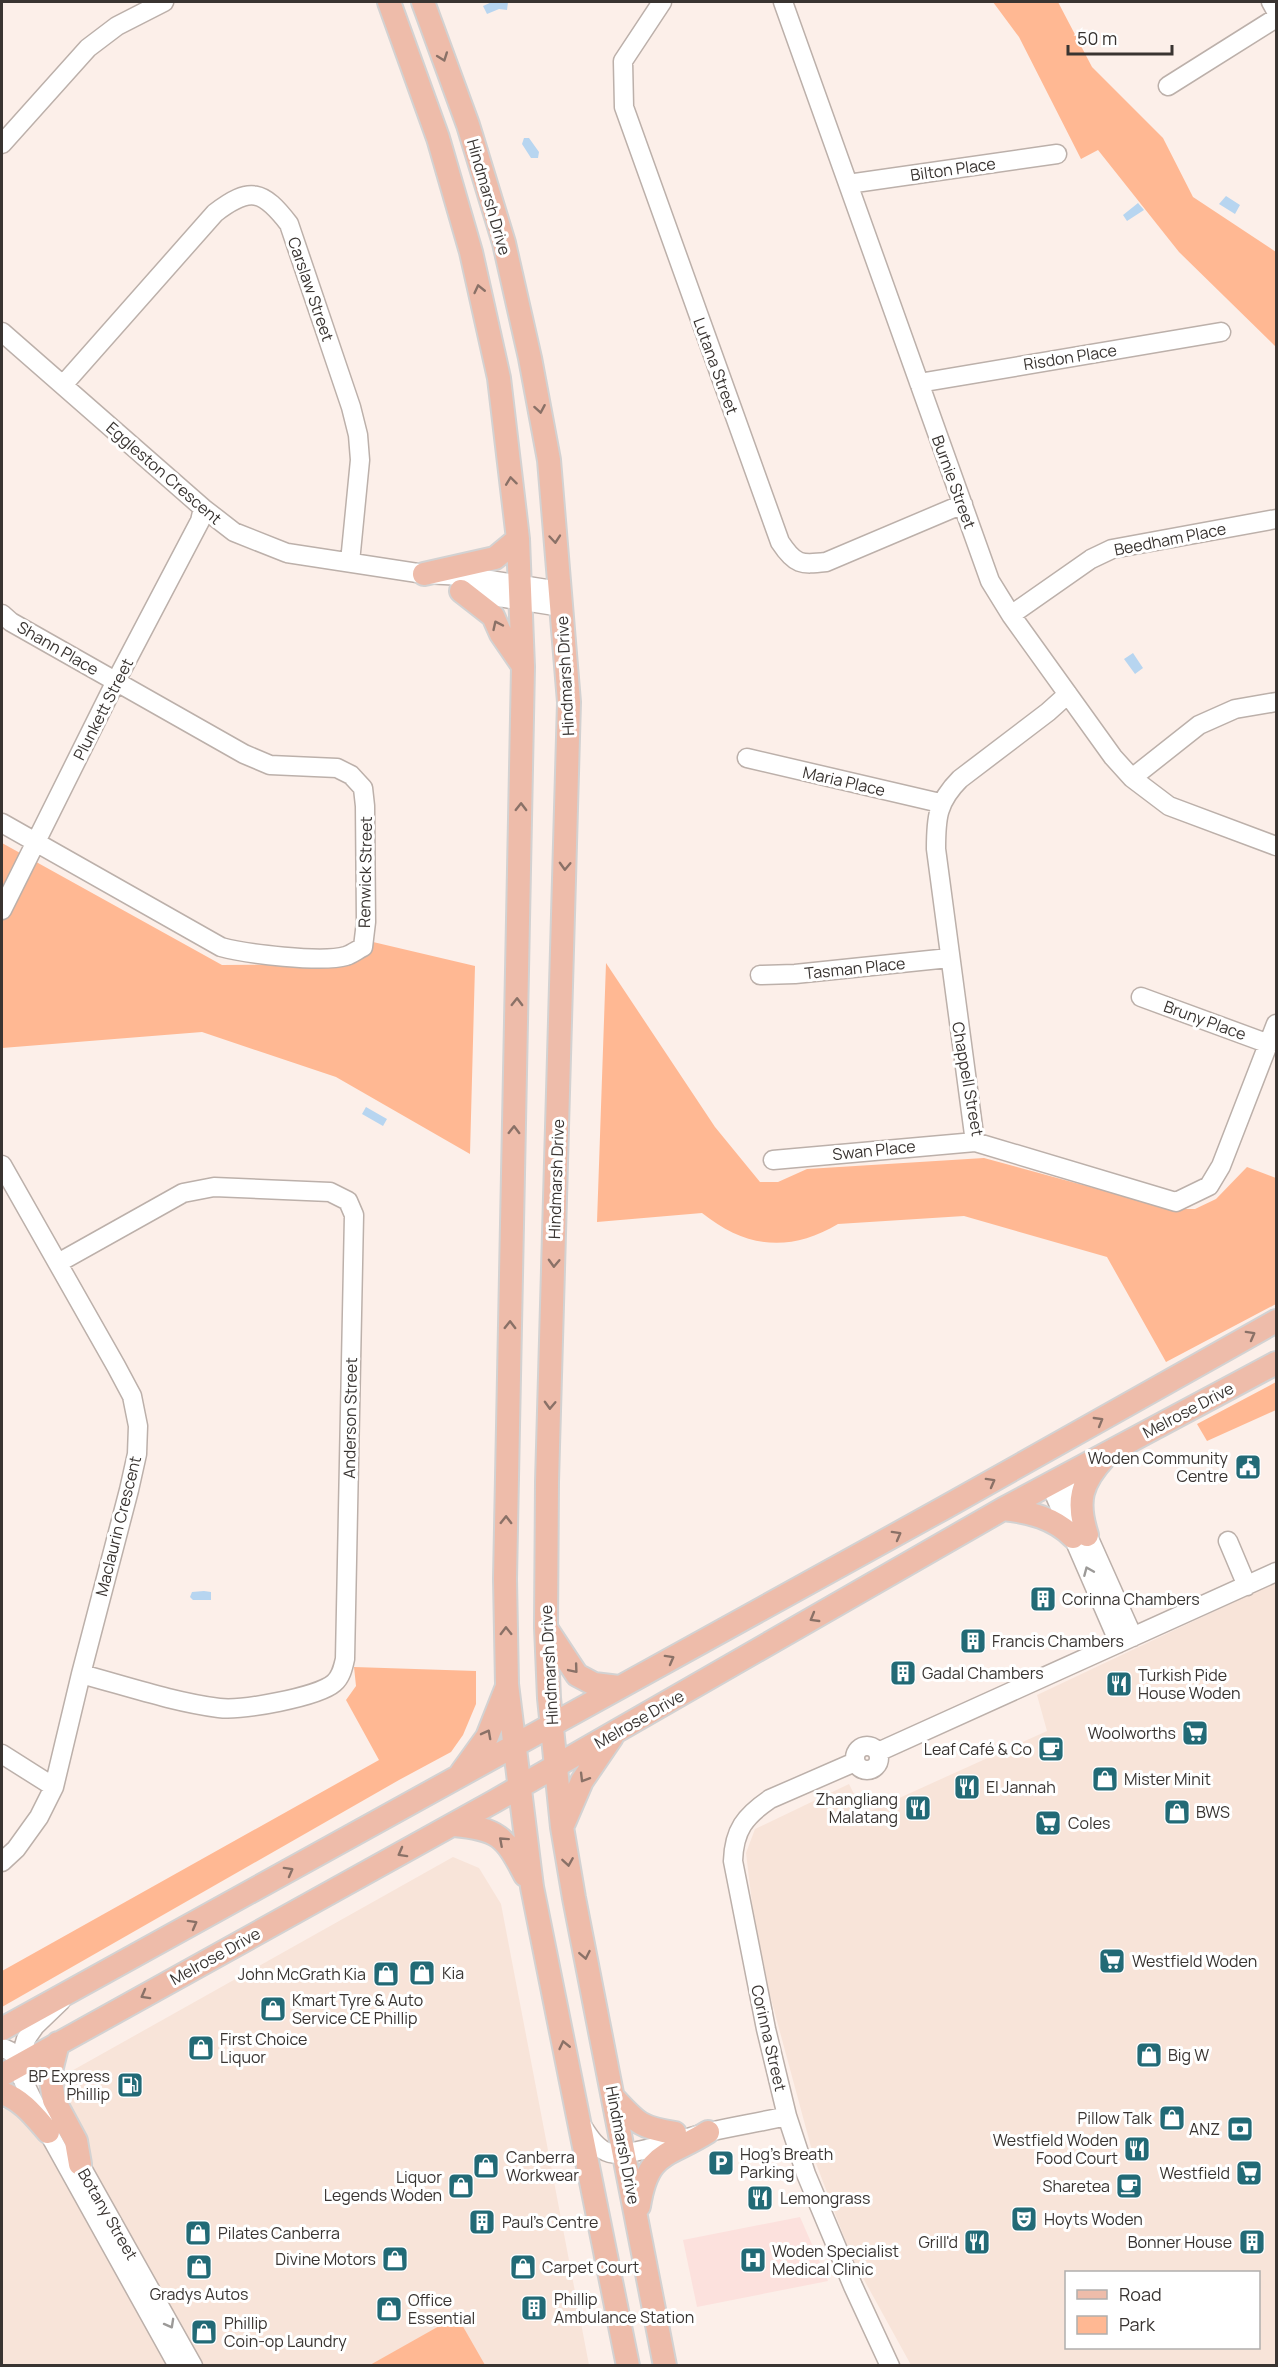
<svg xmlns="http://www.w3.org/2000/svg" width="1278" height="2367" viewBox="0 0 1278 2367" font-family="Manrope,sans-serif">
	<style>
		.built { fill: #f8e4d9; fill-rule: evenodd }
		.medical { fill: #fce1dd }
		.green { fill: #ffb893 }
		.water { fill: #b7d5f0 }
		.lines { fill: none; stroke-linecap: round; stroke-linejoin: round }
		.minor-casing { stroke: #bcb0aa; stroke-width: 21 }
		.major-casing { stroke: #d3d2d2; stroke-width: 26 }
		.minor { stroke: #fff; stroke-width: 18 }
		.major { stroke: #eebcaa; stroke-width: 22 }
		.oneway { stroke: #8a7167 }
		.oneway2 { stroke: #9c9a98 }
		.labels { text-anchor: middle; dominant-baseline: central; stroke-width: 6; stroke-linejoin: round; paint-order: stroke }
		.street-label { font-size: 16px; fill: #393431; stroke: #fff }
		.poi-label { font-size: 16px; fill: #393431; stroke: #fff; text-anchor: start }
	</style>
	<rect width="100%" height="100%" fill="#fcefe9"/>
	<!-- built -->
	<path class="built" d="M1276,1582V2365H911L852,2258L814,2158L770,1995L753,1911L746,1853L755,1829L849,1784L864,1814L1047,1731L1037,1695ZM1066,2272H1258V2348H1066Z
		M453,1857L479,1868L501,1904L589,2365H2V2110Z"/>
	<!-- medical -->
	<path class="medical" d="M800,2217L828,2281L697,2307L683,2240Z"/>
	<!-- green -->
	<path class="green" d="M993,2H1058L1092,67L1163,138L1193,197L1276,252V347L1179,252L1098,150L1081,159L1019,37Z
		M2,843L222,965L348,964L367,953L373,942L475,966L470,1154L336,1077L202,1032L2,1048Z
		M606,963L715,1127L760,1182H778L807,1169L984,1158L1171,1209H1195L1216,1199L1247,1167L1276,1178V1304L1166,1362L1107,1257L964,1216L838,1224C789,1253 746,1248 702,1213L597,1222Z
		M1276,1382V1410L1207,1441L1197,1424Z
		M354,1667L476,1671V1704L463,1735L451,1752L399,1780L2,2007V1971L379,1760L346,1700L356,1686Z
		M457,2316L485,2365H370Z"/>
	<!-- water -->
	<path class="water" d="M492,2H508L507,10L499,9L487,14L483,6Z
		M524,138H529L539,152L538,158H531L522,144Z
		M1226,196L1240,205L1235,214L1219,204Z
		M1138,203L1144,210L1127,221L1123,215Z
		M1133,653L1143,668L1135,674L1124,659Z
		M366,1107L387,1119L383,1126L362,1114Z
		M204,1591L211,1592V1600H193L190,1597L192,1592Z"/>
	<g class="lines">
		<defs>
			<path id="minor" d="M662,2L623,61L624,107L780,542C795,565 801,565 826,562L963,504
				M783,2L990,581L1011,615L1113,757L1132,778L1169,806L1276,846
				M1271,2L1276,11
				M1168,86L1276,18
				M2,144L88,48L117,26L164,2
				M848,184L1057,154
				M2,332L203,508L234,532L287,553L424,574L464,576L560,591
				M919,383L1221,332
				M63,385L215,213C250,186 263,190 289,224L351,407L358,435L360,460L350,562
				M461,591L561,607
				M2,614L11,622L244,754L270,765L337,768L351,775L363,788L365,806L366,922L363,947C357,950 352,954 346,956C322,963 246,954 221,947L2,823
				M1011,615L1091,559L1112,549L1276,519
				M1068,694L1048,712L960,779C937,802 936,818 936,849L975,1142L1176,1202L1209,1186L1221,1166L1276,1024
				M747,758L940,803
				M1132,778L1199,725L1235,709L1276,702
				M2,910L116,681L200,521L203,508
				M760,975L795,974L949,958
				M1141,997L1269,1044
				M773,1160L975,1142
				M2,1165L116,1366L132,1396L138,1426L137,1454L129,1490L81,1674L54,1787L39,1817L16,1849L2,1862
				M58,1263L183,1193L214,1187L330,1192L348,1201L354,1215L345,1659C343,1668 341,1677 334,1683C318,1697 241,1711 219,1708C173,1702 126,1686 81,1674
				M1062,1478L1133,1637
				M1050,1484L1119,1643
				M1228,1541L1247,1586
				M855 1758a12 12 0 1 1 24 0a12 12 0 1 1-24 0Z
				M878,1752L1276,1572
				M2,1754L54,1787
				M855,1762L770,1799C745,1816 734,1830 733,1861L766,2029L787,2116L806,2174L853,2286L890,2366
				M61,2001L35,2026L26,2039L22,2053V2078L48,2132L178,2366
				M2,2048C14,2051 19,2059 26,2069
				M581,2124C588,2135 596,2149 610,2153C628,2158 689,2137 709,2132C735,2126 761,2122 787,2116
				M78,2161L193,2366"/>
			<path id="major" d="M389,2L438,138L471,252L499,378L518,539L523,667L505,1579L507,1684L532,1887L628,2366
				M423,2L468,125L504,243L530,358L549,460L569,702L547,1482L546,1627L549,1698L562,1827L574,1898L665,2366
				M424,574L495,558L518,539
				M461,591L493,616L501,634L523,666
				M1003,1509C1030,1512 1054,1518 1073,1537
				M1087,1535C1076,1501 1081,1483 1105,1457
				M546,1628L577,1675L594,1684L619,1687
				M461,1773L487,1737L506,1689
				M564,1823L582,1781L612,1737
				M454,1825C498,1829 505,1836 525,1875
				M2,2029L944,1508L1276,1321
				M58,2043L50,2075L54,2100L76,2141L80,2164
				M2,2075L495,1801L1003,1509L1276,1363
				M2,2093C22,2100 34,2116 48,2132
				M614,2098C637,2123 641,2128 675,2133
				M639,2206C648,2150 667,2158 708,2132"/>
		</defs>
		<!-- minor casing -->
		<use href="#minor" class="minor-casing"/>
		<!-- major casing -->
		<use href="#major" class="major-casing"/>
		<!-- minor -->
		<use href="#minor" class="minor"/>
		<!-- major -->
		<use href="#major" class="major"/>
	</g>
	<!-- one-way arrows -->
	<defs><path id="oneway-chevron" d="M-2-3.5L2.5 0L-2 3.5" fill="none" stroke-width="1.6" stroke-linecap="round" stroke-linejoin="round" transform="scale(1.5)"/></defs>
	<g class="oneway">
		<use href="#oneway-chevron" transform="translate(443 57) rotate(70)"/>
		<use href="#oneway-chevron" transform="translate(479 289) rotate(-103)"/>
		<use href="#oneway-chevron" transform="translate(540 409) rotate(80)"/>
		<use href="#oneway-chevron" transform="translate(511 481) rotate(-97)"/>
		<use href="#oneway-chevron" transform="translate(555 539) rotate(85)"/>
		<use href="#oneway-chevron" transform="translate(497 625) rotate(-115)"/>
		<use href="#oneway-chevron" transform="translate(521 807) rotate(-89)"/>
		<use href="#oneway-chevron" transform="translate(565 866) rotate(92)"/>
		<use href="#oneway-chevron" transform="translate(517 1002) rotate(-89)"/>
		<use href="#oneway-chevron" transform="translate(514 1130) rotate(-89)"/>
		<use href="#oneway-chevron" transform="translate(554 1263) rotate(92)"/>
		<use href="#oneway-chevron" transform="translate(510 1325) rotate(-89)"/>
		<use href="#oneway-chevron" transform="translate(1251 1335) rotate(-29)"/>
		<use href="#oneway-chevron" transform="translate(550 1405) rotate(92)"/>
		<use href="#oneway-chevron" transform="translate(1099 1421) rotate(-30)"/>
		<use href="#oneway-chevron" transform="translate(991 1482) rotate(-29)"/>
		<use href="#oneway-chevron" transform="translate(506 1520) rotate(-89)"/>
		<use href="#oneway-chevron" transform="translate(897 1535) rotate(-29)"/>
		<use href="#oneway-chevron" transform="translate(814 1618) rotate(150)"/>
		<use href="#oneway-chevron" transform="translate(506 1631) rotate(-91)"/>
		<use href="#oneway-chevron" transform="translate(670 1659) rotate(-29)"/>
		<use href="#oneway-chevron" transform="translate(574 1669) rotate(50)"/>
		<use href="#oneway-chevron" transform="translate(487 1734) rotate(-62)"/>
		<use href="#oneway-chevron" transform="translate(584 1778) rotate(121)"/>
		<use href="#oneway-chevron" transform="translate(503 1841) rotate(-138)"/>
		<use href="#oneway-chevron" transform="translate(402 1853) rotate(151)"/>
		<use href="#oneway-chevron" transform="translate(568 1862) rotate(81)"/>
		<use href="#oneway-chevron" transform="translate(289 1871) rotate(-29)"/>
		<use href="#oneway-chevron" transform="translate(193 1924) rotate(-29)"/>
		<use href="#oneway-chevron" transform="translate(585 1955) rotate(79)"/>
		<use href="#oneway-chevron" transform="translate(145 1995) rotate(151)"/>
		<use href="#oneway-chevron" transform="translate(564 2045) rotate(-103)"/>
	</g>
	<g class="oneway2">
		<use href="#oneway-chevron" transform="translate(1088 1571) rotate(-113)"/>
		<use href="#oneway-chevron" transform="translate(170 2324) rotate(61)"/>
	</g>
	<!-- icons -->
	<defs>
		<symbol id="civic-square" viewBox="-11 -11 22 22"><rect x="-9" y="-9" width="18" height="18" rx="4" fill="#226a76" stroke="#fff"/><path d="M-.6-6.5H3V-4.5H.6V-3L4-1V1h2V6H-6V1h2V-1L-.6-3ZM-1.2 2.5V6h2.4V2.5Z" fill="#fff"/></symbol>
		<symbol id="building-square" viewBox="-11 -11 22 22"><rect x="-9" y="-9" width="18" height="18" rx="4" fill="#226a76" stroke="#fff"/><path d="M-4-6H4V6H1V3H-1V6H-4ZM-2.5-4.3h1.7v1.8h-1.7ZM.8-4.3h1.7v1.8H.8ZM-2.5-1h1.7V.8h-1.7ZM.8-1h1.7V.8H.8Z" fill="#fff"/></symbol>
		<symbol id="restaurant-square" viewBox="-11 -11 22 22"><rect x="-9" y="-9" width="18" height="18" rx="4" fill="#226a76" stroke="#fff"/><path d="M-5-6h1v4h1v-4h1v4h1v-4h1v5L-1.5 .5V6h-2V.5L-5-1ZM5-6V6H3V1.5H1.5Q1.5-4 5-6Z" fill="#fff"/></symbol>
		<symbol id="supermarket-square" viewBox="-11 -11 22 22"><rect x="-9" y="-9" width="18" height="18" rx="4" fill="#226a76" stroke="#fff"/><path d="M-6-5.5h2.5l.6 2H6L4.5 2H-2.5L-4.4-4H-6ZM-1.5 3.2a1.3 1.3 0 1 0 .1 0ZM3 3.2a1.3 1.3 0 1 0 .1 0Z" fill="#fff"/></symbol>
		<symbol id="cafe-square" viewBox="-11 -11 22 22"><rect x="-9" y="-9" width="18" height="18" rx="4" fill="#226a76" stroke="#fff"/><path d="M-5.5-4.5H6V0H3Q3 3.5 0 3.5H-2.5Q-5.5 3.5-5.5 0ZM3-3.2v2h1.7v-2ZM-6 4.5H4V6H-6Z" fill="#fff"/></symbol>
		<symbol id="shop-square" viewBox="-11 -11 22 22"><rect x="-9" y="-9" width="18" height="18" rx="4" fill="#226a76" stroke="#fff"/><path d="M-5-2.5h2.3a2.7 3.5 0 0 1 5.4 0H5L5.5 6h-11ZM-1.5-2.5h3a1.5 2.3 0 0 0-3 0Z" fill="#fff"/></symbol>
		<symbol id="fuel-square" viewBox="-11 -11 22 22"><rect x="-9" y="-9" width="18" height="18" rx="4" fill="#226a76" stroke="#fff"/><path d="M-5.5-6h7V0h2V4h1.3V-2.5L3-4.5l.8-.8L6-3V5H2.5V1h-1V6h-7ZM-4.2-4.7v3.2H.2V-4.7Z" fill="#fff"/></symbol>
		<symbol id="bank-square" viewBox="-11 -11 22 22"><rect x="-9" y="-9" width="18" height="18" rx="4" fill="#226a76" stroke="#fff"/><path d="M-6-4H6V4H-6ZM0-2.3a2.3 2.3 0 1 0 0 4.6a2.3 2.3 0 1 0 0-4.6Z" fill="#fff"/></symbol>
		<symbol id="parking-square" viewBox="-11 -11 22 22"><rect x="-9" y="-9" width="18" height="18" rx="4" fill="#226a76" stroke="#fff"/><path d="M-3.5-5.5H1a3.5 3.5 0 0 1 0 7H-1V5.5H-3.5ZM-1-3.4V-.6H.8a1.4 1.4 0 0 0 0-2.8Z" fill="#fff"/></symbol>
		<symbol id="theatre-square" viewBox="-11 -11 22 22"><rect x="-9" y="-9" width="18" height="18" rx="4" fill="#226a76" stroke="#fff"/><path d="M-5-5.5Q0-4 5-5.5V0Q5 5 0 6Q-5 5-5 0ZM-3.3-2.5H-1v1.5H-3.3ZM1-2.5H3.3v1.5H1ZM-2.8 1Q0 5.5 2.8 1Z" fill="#fff"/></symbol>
		<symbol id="hospital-square" viewBox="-11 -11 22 22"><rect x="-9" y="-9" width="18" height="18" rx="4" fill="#226a76" stroke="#fff"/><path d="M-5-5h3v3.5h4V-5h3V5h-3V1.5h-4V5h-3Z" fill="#fff"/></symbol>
	</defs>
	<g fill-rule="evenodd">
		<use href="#civic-square" x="1233" y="1452" width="30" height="30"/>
		<use href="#building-square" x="1028" y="1584" width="30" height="30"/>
		<use href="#building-square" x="958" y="1626" width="30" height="30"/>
		<use href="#building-square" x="888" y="1658" width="30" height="30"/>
		<use href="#restaurant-square" x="1104" y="1669" width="30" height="30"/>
		<use href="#supermarket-square" x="1180" y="1718" width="30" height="30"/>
		<use href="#cafe-square" x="1036" y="1734" width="30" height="30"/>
		<use href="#shop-square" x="1090" y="1764" width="30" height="30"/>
		<use href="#restaurant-square" x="952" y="1772" width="30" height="30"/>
		<use href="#restaurant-square" x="903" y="1793" width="30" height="30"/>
		<use href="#shop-square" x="1162" y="1797" width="30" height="30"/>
		<use href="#supermarket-square" x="1033" y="1808" width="30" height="30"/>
		<use href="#supermarket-square" x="1097" y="1946" width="30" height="30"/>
		<use href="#shop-square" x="407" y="1958" width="30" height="30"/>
		<use href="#shop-square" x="371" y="1959" width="30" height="30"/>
		<use href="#shop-square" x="258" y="1994" width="30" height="30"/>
		<use href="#shop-square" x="186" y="2033" width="30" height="30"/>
		<use href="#shop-square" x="1134" y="2040" width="30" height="30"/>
		<use href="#fuel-square" x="115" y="2070" width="30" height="30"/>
		<use href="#shop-square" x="1157" y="2103" width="30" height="30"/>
		<use href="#bank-square" x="1225" y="2114" width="30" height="30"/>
		<use href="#restaurant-square" x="1122" y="2134" width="30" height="30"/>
		<use href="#parking-square" x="706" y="2148" width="30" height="30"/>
		<use href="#shop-square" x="471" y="2151" width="30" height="30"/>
		<use href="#supermarket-square" x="1234" y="2158" width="30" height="30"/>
		<use href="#shop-square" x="446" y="2171" width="30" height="30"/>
		<use href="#cafe-square" x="1114" y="2171" width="30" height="30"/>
		<use href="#restaurant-square" x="745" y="2183" width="30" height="30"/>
		<use href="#theatre-square" x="1009" y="2204" width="30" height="30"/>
		<use href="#building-square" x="467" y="2207" width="30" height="30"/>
		<use href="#shop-square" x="183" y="2218" width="30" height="30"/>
		<use href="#restaurant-square" x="962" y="2227" width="30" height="30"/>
		<use href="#building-square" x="1237" y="2227" width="30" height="30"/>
		<use href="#shop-square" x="380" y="2244" width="30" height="30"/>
		<use href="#hospital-square" x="738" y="2245" width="30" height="30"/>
		<use href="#shop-square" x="184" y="2252" width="30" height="30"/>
		<use href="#shop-square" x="508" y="2252" width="30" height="30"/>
		<use href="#building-square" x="519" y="2293" width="30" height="30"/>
		<use href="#shop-square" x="374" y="2294" width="30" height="30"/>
		<use href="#shop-square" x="189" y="2317" width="30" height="30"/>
	</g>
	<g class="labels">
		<!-- street labels -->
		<g class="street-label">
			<text transform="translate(953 169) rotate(-8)">Bilton Place</text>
			<text transform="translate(489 197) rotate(74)">Hindmarsh Drive</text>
			<text transform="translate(311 289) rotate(71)">Carslaw Street</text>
			<text transform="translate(1070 357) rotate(-9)">Risdon Place</text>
			<text transform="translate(716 366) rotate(70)">Lutana Street</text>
			<text transform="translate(164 473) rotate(41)">Eggleston Crescent</text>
			<text transform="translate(954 482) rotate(70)">Burnie Street</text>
			<text transform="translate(1170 539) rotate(-11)">Beedham Place</text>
			<text transform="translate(58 648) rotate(30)">Shann Place</text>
			<text transform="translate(565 676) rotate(-93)">Hindmarsh Drive</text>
			<text transform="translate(103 709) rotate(-63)">Plunkett Street</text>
			<text transform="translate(844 781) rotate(13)">Maria Place</text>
			<text transform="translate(365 872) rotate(-89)">Renwick Street</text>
			<text transform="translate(855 968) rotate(-6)">Tasman Place</text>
			<text transform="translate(1205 1020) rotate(20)">Bruny Place</text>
			<text transform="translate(968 1079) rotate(80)">Chappell Street</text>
			<text transform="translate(874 1150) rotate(-6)">Swan Place</text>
			<text transform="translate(556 1179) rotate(-88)">Hindmarsh Drive</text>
			<text transform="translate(1188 1410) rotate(-28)">Melrose Drive</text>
			<text transform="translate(350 1418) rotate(-89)">Anderson Street</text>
			<text transform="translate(118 1526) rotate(-76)">Maclaurin Crescent</text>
			<text transform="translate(549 1665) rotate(-93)">Hindmarsh Drive</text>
			<text transform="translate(639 1719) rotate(-30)">Melrose Drive</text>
			<text transform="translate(215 1956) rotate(-29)">Melrose Drive</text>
			<text transform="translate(769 2038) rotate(77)">Corinna Street</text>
			<text transform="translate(623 2145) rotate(79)">Hindmarsh Drive</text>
			<text transform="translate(108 2214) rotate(60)">Botany Street</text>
		</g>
		<!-- poi labels -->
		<g class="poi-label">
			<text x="1228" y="1458" text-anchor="end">Woden Community<tspan x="1228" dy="18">Centre</tspan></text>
			<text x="1062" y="1599">Corinna Chambers</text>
			<text x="992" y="1641">Francis Chambers</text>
			<text x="922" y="1673">Gadal Chambers</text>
			<text x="1138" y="1675">Turkish Pide<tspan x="1138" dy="18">House Woden</tspan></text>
			<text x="1176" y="1733" text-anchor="end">Woolworths</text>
			<text x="1032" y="1749" text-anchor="end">Leaf Café &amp; Co</text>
			<text x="1124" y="1779">Mister Minit</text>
			<text x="986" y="1787">El Jannah</text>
			<text x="898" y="1799" text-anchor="end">Zhangliang<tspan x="898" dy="18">Malatang</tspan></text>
			<text x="1196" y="1812">BWS</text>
			<text x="1068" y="1823">Coles</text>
			<text x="1132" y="1961">Westfield Woden</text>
			<text x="442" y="1973">Kia</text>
			<text x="366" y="1974" text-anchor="end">John McGrath Kia</text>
			<text x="292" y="2000">Kmart Tyre &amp; Auto<tspan x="292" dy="18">Service CE Phillip</tspan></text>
			<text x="220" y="2039">First Choice<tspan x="220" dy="18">Liquor</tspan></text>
			<text x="1168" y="2055">Big W</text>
			<text x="110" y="2076" text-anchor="end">BP Express<tspan x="110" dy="18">Phillip</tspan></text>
			<text x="1152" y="2118" text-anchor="end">Pillow Talk</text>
			<text x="1220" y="2129" text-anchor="end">ANZ</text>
			<text x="1118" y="2140" text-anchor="end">Westfield Woden<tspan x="1118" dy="18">Food Court</tspan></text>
			<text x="740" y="2154">Hog's Breath<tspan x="740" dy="18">Parking</tspan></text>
			<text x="506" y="2157">Canberra<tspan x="506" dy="18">Workwear</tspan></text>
			<text x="1230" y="2173" text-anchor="end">Westfield</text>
			<text x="442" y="2177" text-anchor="end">Liquor<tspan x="442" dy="18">Legends Woden</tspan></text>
			<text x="1110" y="2186" text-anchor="end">Sharetea</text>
			<text x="780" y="2198">Lemongrass</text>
			<text x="1044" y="2219">Hoyts Woden</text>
			<text x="502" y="2222">Paul’s Centre</text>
			<text x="218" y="2233">Pilates Canberra</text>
			<text x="958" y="2242" text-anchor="end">Grill'd</text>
			<text x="1232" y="2242" text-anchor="end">Bonner House</text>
			<text x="772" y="2251">Woden Specialist<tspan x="772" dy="18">Medical Clinic</tspan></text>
			<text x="376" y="2259" text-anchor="end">Divine Motors</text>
			<text x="542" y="2267">Carpet Court</text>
			<text x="199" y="2294" text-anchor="middle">Gradys Autos</text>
			<text x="554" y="2299">Phillip<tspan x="554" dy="18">Ambulance Station</tspan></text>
			<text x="408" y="2300">Office<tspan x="408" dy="18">Essential</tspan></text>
			<text x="224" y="2323">Phillip<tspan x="224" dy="18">Coin-op Laundry</tspan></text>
		</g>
	</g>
	<!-- border -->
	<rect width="1278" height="2367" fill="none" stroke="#393431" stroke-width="6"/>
	<!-- legend -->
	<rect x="1065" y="2271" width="195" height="78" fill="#ffffff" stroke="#b0aead" stroke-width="1.5"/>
	<rect x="1077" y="2290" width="30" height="9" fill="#eebcaa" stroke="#b0aead" stroke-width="1.5"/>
	<text x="1119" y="2301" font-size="18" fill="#393431">Road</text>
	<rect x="1077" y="2316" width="30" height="18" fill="#ffb893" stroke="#b0aead" stroke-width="1.5"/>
	<text x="1119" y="2331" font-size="18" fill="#393431">Park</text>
	<!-- scale -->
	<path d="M1068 45v9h104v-9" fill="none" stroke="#393431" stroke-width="3"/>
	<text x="1077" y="45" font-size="18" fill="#393431" stroke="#ffffff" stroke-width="4.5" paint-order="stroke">50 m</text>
</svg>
